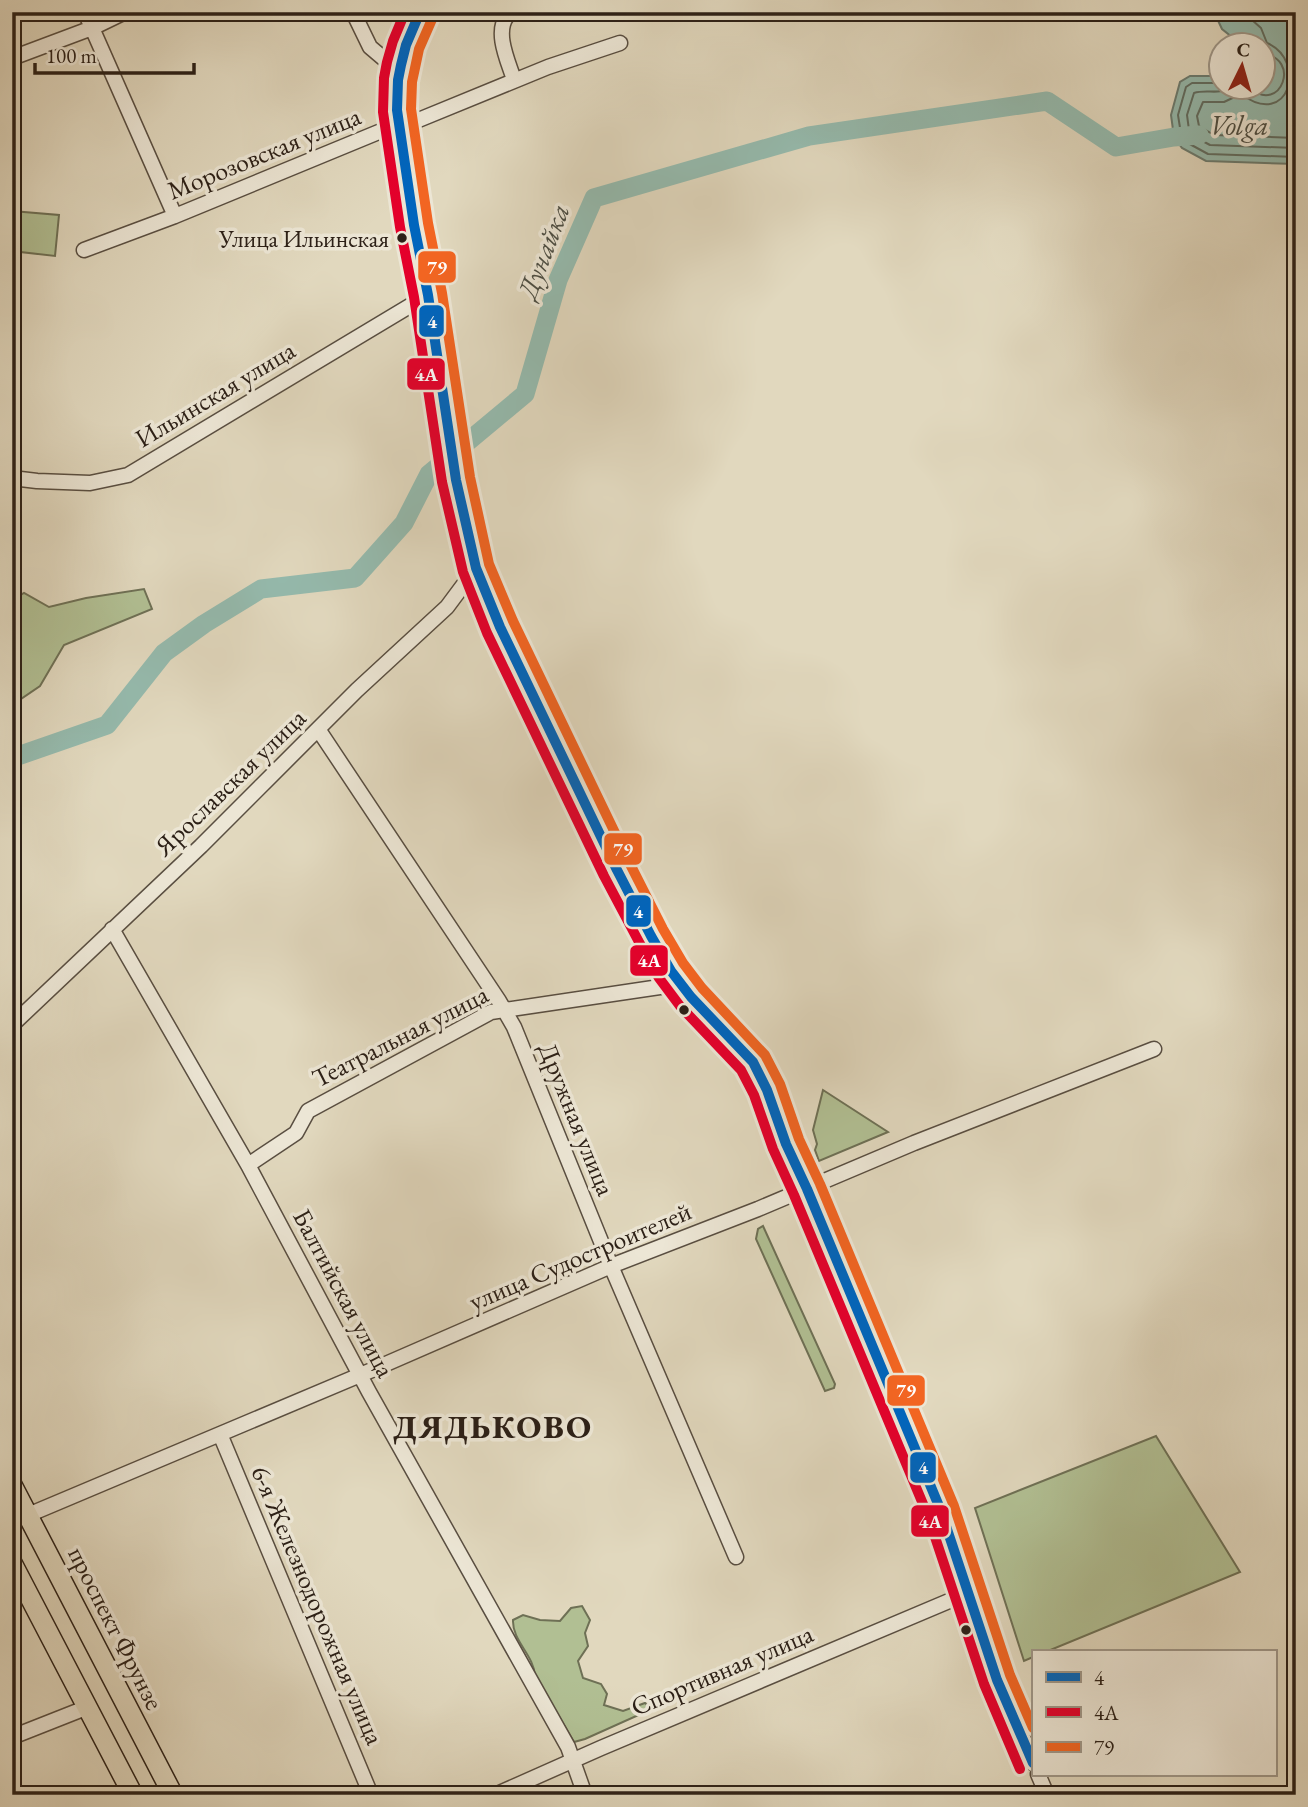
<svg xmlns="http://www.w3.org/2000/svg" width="1308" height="1807" viewBox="0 0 1308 1807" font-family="'EB Garamond',serif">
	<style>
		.green { fill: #b1bf93; stroke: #6e7055; stroke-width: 2 }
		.water { fill: #95baad; stroke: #6b7c71; stroke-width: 2 }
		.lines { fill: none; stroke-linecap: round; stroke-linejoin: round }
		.shore { stroke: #606d62; stroke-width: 2 }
		.river { stroke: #95baad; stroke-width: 19 }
		.minor-casing { stroke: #594e41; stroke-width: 17 }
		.major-casing { stroke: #2c2017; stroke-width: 22 }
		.minor { stroke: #ece6d5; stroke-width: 14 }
		.major { stroke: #e1d8be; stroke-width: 19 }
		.bus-1-casing { stroke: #ece6d5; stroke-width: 16 }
		.bus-2-casing { stroke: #ece6d5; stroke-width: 16 }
		.bus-3-casing { stroke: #ece6d5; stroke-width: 16 }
		.bus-1 { stroke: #0065bd; stroke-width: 10 }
		.bus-2 { stroke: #e4002b; stroke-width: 10 }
		.bus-3 { stroke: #f26522; stroke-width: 10 }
		.bus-dot { fill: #2c2017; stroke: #ece6d5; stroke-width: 2.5 }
		.labels { text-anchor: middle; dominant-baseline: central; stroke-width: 7; stroke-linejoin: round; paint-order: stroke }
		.bus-label { font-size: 24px; fill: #2c2017; stroke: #ece6d5; text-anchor: end }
		.street-label { font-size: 26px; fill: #2c2017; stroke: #ece6d5 }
		.water-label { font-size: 28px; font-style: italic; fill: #4c4e44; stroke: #ece6d5 }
		.district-label { font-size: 33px; font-weight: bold; letter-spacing: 2px; fill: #2c2017; stroke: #ece6d5 }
		.line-badge { stroke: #ece6d5; stroke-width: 2.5 }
		.badge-label { font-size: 19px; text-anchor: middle; font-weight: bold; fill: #fff }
	</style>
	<rect width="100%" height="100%" fill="#e1d8be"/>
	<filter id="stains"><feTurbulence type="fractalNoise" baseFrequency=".00286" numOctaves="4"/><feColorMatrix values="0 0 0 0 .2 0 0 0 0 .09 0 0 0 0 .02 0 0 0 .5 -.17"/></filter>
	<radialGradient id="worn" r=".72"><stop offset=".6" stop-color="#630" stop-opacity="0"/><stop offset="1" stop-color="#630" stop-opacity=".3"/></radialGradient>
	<!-- green -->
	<path class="green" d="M12,211L59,215L55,256L12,251Z
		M144,589L152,609L64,645L40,686L12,705V600L24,593L49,607L86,598Z
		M823,1090L888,1132L819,1161L815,1150L817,1144L813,1130Z
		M763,1226L835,1384L834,1388L825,1391L756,1239L758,1229Z
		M1156,1436L1240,1572L1048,1651H1033V1657L1024,1661L975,1508Z
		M582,1606L590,1620L585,1633L588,1646L578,1661L583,1678L601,1684L607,1694L604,1705L623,1711L645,1703L652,1709L585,1739L574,1742L535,1676C534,1655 512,1641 513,1620L523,1615L540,1620L560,1621L571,1608Z"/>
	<!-- water -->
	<path class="water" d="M1214,12H1296V164L1206,161L1182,148L1174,137L1171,115L1180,82L1190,76H1220V88H1262L1263,78L1269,77L1263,67L1262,46L1242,45L1222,29Z"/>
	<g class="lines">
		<!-- shore -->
		<path class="shore" d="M1243,12L1261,28L1267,43C1308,61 1289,130 1241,94L1224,102H1203L1197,116L1199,126L1214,135L1296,138
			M1220,83H1192L1186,87L1178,115L1181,134L1186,142L1208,154L1296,157
			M1230,88C1219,95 1206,89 1194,93L1187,115L1189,130L1193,136L1210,145L1296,148
			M1250,88C1281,115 1302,57 1262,54"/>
		<!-- river -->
		<path class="river" d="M12,758L107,725L164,653L204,624L261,589L355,578L404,523L429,474L525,394L558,280L594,198L809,136L1047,101L1116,147L1174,137L1199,135"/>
		<defs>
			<path id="minor" d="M85,12L175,216
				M353,12L370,47L390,64L401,65
				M420,12L406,45L401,65L398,80L397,110L414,225L428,295L456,480L476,568L500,627L617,870L651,936L671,971L691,997L753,1062L767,1090L786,1144L807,1189L941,1511L997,1680L1033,1763
				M507,16C494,33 509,63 514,80
				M12,58L92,28L125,12
				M84,250L175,216L386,129L416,121L548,67L620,43
				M12,478L37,481L90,483L128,475L428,295
				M318,729L499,1001L514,1027L611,1266L736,1557
				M112,929L248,1165L369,1392L568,1747L585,1795
				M12,1025L201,846L357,690L447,607L476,568
				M248,1165L296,1133L308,1111L491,1012L680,984
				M220,1434L371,1795
				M28,1515L372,1370L611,1266L758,1209L914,1143L1154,1049
				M12,1737L88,1707
				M1038,1774L1047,1795
				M495,1795L601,1748L968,1593"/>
			<path id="major" d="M12,1485L173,1795
				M12,1563L133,1795"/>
		</defs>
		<!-- minor casing -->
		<use href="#minor" class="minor-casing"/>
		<!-- major casing -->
		<use href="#major" class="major-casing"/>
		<!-- minor -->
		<use href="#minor" class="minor"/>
		<!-- major -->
		<use href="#major" class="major"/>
		<defs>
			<path id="bus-1" d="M420,12L406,45L401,65L398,80L397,110L414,225L428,295L456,480L476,568L500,627L617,870L651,936L671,971L691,997L753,1062L767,1090L786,1144L807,1189L941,1511L997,1680L1033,1763"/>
			<path id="bus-2" d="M405,12L393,41L387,62L384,78L383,112L400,227L414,297L442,482L463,572L487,633L604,876L639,942L659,978L680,1006L741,1070L754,1095L773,1149L794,1195L928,1516L984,1684L1020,1769"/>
			<path id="bus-3" d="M433,17L419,49L415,68L412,82L411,109L428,223L442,293L470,477L489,564L513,621L630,864L663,929L683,963L702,988L765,1055L780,1084L799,1139L820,1184L954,1506L1010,1675L1033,1728"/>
		</defs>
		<!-- bus-1 casing -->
		<use href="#bus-1" class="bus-1-casing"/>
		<!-- bus-2 casing -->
		<use href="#bus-2" class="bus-2-casing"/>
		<!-- bus-3 casing -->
		<use href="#bus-3" class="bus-3-casing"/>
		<!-- bus-1 -->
		<use href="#bus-1" class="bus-1"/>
		<!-- bus-2 -->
		<use href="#bus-2" class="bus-2"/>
		<!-- bus-3 -->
		<use href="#bus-3" class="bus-3"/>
	</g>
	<!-- markers -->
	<g class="bus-dot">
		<circle cx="402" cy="238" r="6"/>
		<circle cx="684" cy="1010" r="6"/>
		<circle cx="966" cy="1630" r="6"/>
	</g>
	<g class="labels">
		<!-- bus labels -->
		<g class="bus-label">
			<text x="389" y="238">Улица Ильинская</text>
		</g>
		<!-- street labels -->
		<g class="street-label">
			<text transform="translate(264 153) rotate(-22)">Морозовская улица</text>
			<text transform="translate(215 394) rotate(-31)">Ильинская улица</text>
			<text transform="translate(230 782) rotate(-44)">Ярославская улица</text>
			<text transform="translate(400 1036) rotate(-27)">Театральная улица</text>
			<text transform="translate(577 1119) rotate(68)">Дружная улица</text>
			<text transform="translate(580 1256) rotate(-23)">улица Судостроителей</text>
			<text transform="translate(344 1293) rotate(62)">Балтийская улица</text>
			<text transform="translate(318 1605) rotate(67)">6-я Железнодорожная улица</text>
			<text transform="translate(116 1628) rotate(63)">проспект Фрунзе</text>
			<text transform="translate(722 1670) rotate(-23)">Спортивная улица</text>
		</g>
		<!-- water labels -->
		<g class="water-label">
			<text x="1239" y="125">Volga</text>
			<text transform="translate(543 251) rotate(-69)">Дунайка</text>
		</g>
		<!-- district labels -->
		<g class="district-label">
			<text x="493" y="1426">ДЯДЬКОВО</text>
		</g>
	</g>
	<g class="line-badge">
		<rect x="417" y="250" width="40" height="34" rx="7" fill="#f26522"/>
		<rect x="418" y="304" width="27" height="34" rx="7" fill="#0065bd"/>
		<rect x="406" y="357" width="40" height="34" rx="7" fill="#e4002b"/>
		<rect x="603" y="832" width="40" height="34" rx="7" fill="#f26522"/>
		<rect x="625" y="894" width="27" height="34" rx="7" fill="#0065bd"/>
		<rect x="629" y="944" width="40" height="33" rx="7" fill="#e4002b"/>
		<rect x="886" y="1374" width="40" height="33" rx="7" fill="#f26522"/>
		<rect x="909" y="1451" width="28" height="33" rx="7" fill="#0065bd"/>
		<rect x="910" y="1504" width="40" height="34" rx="7" fill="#e4002b"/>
	</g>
	<g class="badge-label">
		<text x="437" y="274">79</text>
		<text x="432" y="328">4</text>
		<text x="426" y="381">4А</text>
		<text x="623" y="856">79</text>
		<text x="638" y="918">4</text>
		<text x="649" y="967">4А</text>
		<text x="906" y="1397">79</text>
		<text x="923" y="1474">4</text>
		<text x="930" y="1528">4А</text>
	</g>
	<!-- margin -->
	<rect width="1308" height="1807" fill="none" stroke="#e1d8be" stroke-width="42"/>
	<rect x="14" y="14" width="1280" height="1779" fill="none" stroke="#2c2017" stroke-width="3.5"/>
	<rect x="21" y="21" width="1266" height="1765" fill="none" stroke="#2c2017" stroke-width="2"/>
	<!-- legend -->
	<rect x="1032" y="1650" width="245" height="126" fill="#ece6d5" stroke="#9f9789" stroke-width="2"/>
	<rect x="1046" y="1672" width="35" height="10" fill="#0065bd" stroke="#9f9789" stroke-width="2"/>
	<text x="1094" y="1685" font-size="21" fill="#2c2017">4</text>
	<rect x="1046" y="1707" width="35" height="10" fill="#e4002b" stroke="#9f9789" stroke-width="2"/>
	<text x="1094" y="1720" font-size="21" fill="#2c2017">4А</text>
	<rect x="1046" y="1742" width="35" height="10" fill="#f26522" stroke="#9f9789" stroke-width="2"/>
	<text x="1094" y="1755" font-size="21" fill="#2c2017">79</text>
	<!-- north arrow -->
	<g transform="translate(1242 66) rotate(5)"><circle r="33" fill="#ece6d5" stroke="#9f9789" stroke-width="2"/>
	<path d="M0-5L12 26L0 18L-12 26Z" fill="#8f2418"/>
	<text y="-10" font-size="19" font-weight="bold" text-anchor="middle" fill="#2c2017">С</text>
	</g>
	<!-- scale -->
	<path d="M35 63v10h159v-10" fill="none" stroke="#2c2017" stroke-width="3.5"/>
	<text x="46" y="63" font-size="21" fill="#2c2017" stroke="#ece6d5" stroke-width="5" paint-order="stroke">100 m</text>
	<rect width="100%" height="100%" filter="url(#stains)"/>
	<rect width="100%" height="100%" fill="url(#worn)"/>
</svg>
